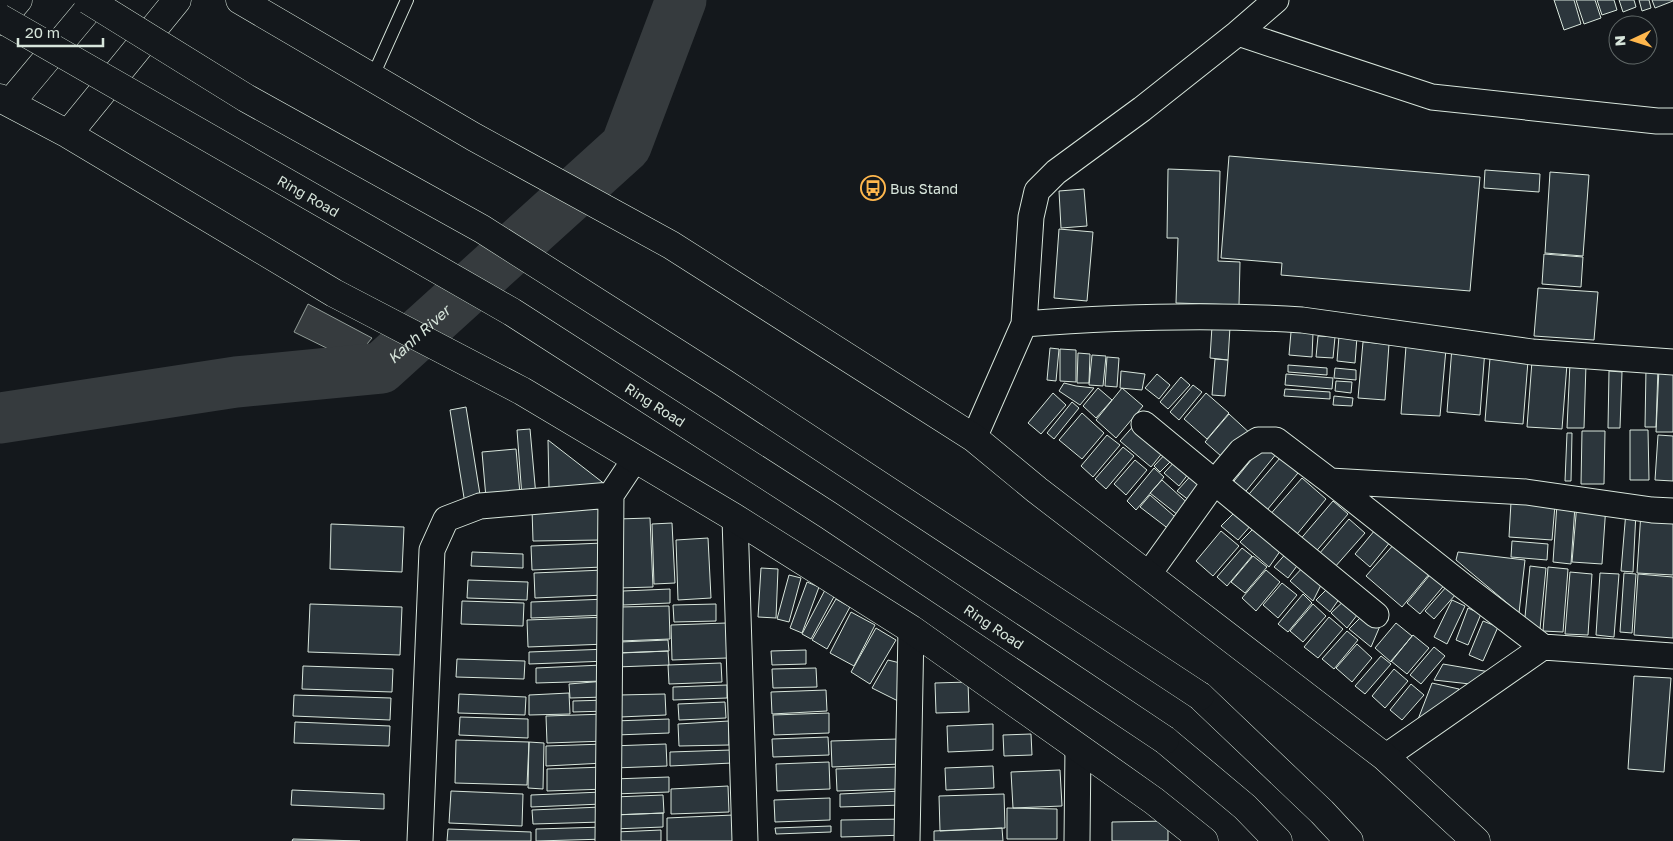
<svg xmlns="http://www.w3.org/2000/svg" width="1673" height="841" viewBox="0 0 1673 841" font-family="'Golos Text',sans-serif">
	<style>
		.water { fill: #363b3e; stroke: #939e99 }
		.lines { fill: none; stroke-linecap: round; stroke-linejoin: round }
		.river { stroke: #363b3e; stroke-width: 51 }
		.building { fill: #2c363c; stroke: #d8e6dc }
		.lane-casing { stroke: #d8e6dc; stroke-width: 14 }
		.street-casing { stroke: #d8e6dc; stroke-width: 27 }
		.primary-casing { stroke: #d8e6dc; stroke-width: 29 }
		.highway-casing { stroke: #d8e6dc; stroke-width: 29 }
		.lane { stroke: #14181c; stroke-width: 12 }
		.street { stroke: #14181c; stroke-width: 25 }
		.primary { stroke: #14181c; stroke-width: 28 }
		.highway { stroke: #14181c; stroke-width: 28 }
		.primary-bridge-casing { stroke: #d8e6dc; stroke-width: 29; stroke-linecap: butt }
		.primary-bridge { stroke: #14181c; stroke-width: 28 }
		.labels { text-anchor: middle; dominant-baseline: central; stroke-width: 4; stroke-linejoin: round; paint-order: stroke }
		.poi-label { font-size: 14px; fill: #d8e6dc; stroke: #14181c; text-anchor: start }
		.street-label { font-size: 14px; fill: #d8e6dc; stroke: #14181c }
		.water-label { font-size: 15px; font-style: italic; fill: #d8e6dc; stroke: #14181c }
	</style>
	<rect width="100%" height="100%" fill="#14181c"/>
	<!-- water -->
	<path class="water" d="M308,304L372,338L353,361L294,332Z"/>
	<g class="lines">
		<!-- river -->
		<path class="river" id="s1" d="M0,418L236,382L381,368L626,146L681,0"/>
	</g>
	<!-- building -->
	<path class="building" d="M1554,0H1574L1581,24L1564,30Z
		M1576,0H1595L1601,18L1584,24Z
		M1597,0H1614L1617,10L1602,15Z
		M1619,0H1634L1636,7L1623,12Z
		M1639,0H1649L1651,8L1642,11Z
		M1652,0H1673V1L1655,8Z
		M1229,156L1480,177L1470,291L1281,275L1282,263L1221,258Z
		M1168,169L1220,171L1218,261L1240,262L1239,305L1176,303L1178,238H1167Z
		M1485,170L1540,174L1539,192L1484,188Z
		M1550,172L1589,175L1583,256L1545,253Z
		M1084,189L1087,226L1061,228L1059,191Z
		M1059,229L1093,232L1087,301L1054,298Z
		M1544,254L1583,257L1581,287L1542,284Z
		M1538,288L1598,292L1594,340L1534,336Z
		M1212,326L1230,327L1228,360L1210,358Z
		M1291,332L1313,333L1312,357L1289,355Z
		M1318,336L1335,337L1333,358L1316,357Z
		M1339,336L1357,337L1355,363L1337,361Z
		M1363,342L1389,344L1385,400L1358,398Z
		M1406,346L1446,349L1440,416L1401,414Z
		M1452,347L1485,349L1480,415L1447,412Z
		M1050,348L1059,349L1056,381L1047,380Z
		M1060,349L1076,350V382L1060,381Z
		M1078,353L1090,354L1089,383H1077Z
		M1092,355L1106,356L1103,386L1089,385Z
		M1107,357L1119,358L1117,387L1105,386Z
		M1490,358L1528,361L1523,424L1485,421Z
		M1215,359L1228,360L1225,396L1212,395Z
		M1532,361L1567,364L1562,429L1527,427Z
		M1570,363L1586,364L1584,428H1567Z
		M1288,365L1327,368V375L1288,372Z
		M1335,368L1356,370V380L1334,378Z
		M1646,368H1658L1656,427H1645Z
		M1659,368L1673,369V432H1656Z
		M1121,371L1145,374L1142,390L1120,388Z
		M1609,371L1622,372L1620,428H1608Z
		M1157,374L1170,385L1159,399L1145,388Z
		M1286,374L1333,378L1332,389L1285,385Z
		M1181,377L1190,385L1168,409L1160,402Z
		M1336,381L1352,382L1351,393L1335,391Z
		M1064,383L1076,386L1094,388L1080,405L1059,391Z
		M1193,385L1202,392L1179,420L1170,412Z
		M1098,388L1112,400L1096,418L1083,406Z
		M1122,388L1143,406L1116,438L1096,420Z
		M1285,389L1330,392V399L1284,396Z
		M1053,393L1066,405L1041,434L1028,423Z
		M1206,393L1229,413L1207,439L1184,419Z
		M1334,396L1353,398L1352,406L1333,405Z
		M1072,402L1079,408L1054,439L1047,433Z
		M466,407L481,501L465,504L450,410Z
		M1082,413L1104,433L1082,459L1059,440Z
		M1229,414L1253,436L1229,463L1205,442Z
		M1137,422L1167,447L1151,467L1120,441Z
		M530,429L536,496L522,497L517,430Z
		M1630,430H1648L1649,480H1630Z
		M1582,431H1605L1604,484H1581Z
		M1567,433H1572L1571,481H1565Z
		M1107,435L1120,445L1093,477L1081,466Z
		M1658,435L1673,436V481L1655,480Z
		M548,440L606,485L549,488Z
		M1265,443L1277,453L1242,496L1230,486Z
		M1123,447L1134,456L1106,489L1095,479Z
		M516,449L520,494L486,498L482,452Z
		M1169,450L1176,456L1160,472L1154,466Z
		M1179,457L1192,469L1179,486L1164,473Z
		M1280,458L1298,473L1262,516L1244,500Z
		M1135,460L1147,470L1126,495L1114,484Z
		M1154,468L1164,477L1136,510L1127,501Z
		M1195,471L1209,483L1194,504L1177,491Z
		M1302,478L1326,499L1293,539L1268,517Z
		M1162,480L1192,507L1183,519L1150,493Z
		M1150,495L1182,523L1174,533L1140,507Z
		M1333,501L1348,514L1313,555L1298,542Z
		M1511,502L1555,505L1552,540L1509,537Z
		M1577,503L1606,505L1602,564L1572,562Z
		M1557,504L1575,506L1571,564L1553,562Z
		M532,509H600V540L533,541Z
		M1237,510L1252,524L1238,540L1221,526Z
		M1626,511L1636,512L1633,572L1621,571Z
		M1641,512L1673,514V575L1637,573Z
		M650,518L653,587L619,588L617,519Z
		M1349,519L1365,533L1334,568L1319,554Z
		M672,523L675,583L654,584L652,524Z
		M331,524L404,527L402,572L330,569Z
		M1380,524L1395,536L1370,567L1355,554Z
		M1257,525L1283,547L1269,567L1240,542Z
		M1221,531L1239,546L1213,576L1196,561Z
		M708,538L711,598L678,600L676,540Z
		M1512,541L1548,544L1547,560L1511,557Z
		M603,543V567L532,570L531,546Z
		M1395,543L1430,573L1402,607L1366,576Z
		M1242,548L1252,556L1227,586L1217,577Z
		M1289,550L1302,559L1288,578L1274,567Z
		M472,552L523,554V568L471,566Z
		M1458,552L1525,560L1519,613L1456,560Z
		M1253,556L1267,567L1245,593L1231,582Z
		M1306,564L1324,579L1313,601L1290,581Z
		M1530,566L1546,568L1540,629L1524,627Z
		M1548,567L1568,569L1563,632L1543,631Z
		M761,568L778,569L776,618L758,617Z
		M604,570L605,595L535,598L534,573Z
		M1266,570L1280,582L1256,611L1242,598Z
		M1433,571L1446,583L1420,614L1407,603Z
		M1570,572L1592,574L1588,635L1565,634Z
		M1600,573L1619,574L1614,637L1596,635Z
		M1624,573L1636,574L1632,633L1620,632Z
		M1638,574L1673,577V638L1634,635Z
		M789,575L801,578L789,622L777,619Z
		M468,580L528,582L527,600L467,598Z
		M807,582L819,587L802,633L790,628Z
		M1282,583L1297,595L1278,618L1263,605Z
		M1331,585L1342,595L1330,612L1316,600Z
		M1447,586L1456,594L1434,619L1425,611Z
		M826,588L836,593L811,639L802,634Z
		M670,589V603L623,605V591Z
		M1303,594L1312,603L1288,632L1278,624Z
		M1348,597L1361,610L1347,628L1331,613Z
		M607,599L608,615L531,618V602Z
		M836,599L850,607L827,649L812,640Z
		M1452,600L1465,606L1447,644L1434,637Z
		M462,601L524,603L523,626L461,624Z
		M310,604L402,607L400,655L308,652Z
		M716,604V621L674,622L673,605Z
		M1313,604L1326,616L1303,642L1290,631Z
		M669,606L670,639L620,641L619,607Z
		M1468,608L1481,614L1468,645L1456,640Z
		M851,612L875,625L854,666L830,653Z
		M1365,613L1380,626L1371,647L1349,629Z
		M606,617L607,644L528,647L527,620Z
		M1329,617L1343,629L1318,658L1304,647Z
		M1483,621L1498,627L1483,661L1469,655Z
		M726,623L727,658L672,660L671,625Z
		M1396,623L1412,636L1391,662L1375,648Z
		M876,628L896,640L870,684L851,672Z
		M1347,631L1358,640L1334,669L1322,659Z
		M1413,635L1429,648L1407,674L1391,661Z
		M668,640L669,651L621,653L620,642Z
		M1357,644L1372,658L1352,682L1336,668Z
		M1434,647L1445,656L1421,684L1410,675Z
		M608,649V661L529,664V652Z
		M806,650V664L772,665L771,651Z
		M668,651L669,665L616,667L615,653Z
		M1381,656L1391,664L1365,694L1355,686Z
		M457,659L525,661L524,679L456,677Z
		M888,660L904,664L900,702L872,688Z
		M721,663L722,682L669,684L668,665Z
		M1443,664L1490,672L1479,685L1434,680Z
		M602,665L603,681L536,683V668Z
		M303,666L393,669L392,692L302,689Z
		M816,668L817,687L773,688L772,669Z
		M1394,669L1408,681L1385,708L1372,696Z
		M1634,676L1671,678L1664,772L1628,769Z
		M605,681V697L570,698L569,684Z
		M968,682L969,712L936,713L935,683Z
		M1432,683L1459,689L1452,703L1417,722Z
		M1411,684L1424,695L1402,720L1390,710Z
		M727,685V698L673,700V687Z
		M826,690L827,711L772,714L771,692Z
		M569,693L570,714L529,715V695Z
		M459,694L526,697L525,715L458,713Z
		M665,694L666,715L620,717L619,695Z
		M294,695L391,698L390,720L293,716Z
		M608,700V711L573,712V701Z
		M725,702L726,718L679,720L678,704Z
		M829,713V733L774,735L773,715Z
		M606,714L607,741L547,743L546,716Z
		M460,717L528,719V738L459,735Z
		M669,719V733L616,735L614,721Z
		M729,721V745L679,746L678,724Z
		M295,722L390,726L389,746L294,743Z
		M993,724V750L948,752L947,726Z
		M1031,734L1032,755L1004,756L1003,735Z
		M828,737L829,755L773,757L772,739Z
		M898,739L900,764L832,767L831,741Z
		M456,740L529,742L527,785L455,783Z
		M529,742L544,743L543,789L528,788Z
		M604,744V763L546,766V746Z
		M666,744L667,766L614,768L611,746Z
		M731,750L732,763L670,766V752Z
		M829,762L830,789L777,791L776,764Z
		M993,766L994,788L946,790L945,768Z
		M605,767L607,789L547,791V769Z
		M899,767V789L837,791L836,769Z
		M1060,770L1062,806L1013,808L1011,772Z
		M669,777V792L614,794L613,779Z
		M728,786L729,812L671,814V789Z
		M292,790L384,794V809L291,805Z
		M451,791L523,794L522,826L449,823Z
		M902,791V805L840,807V794Z
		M602,792V804L531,807V795Z
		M1004,794L1005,828L940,831L939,796Z
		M663,795L664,813L614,815V797Z
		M830,798V820L775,822L774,800Z
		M601,807L602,822L533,824L532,810Z
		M1007,808L1057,809V839H1007Z
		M663,813V827L613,829L612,815Z
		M733,815L734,841H667V818Z
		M905,819L906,835L841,837V820Z
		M1168,821V841H1112V822Z
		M831,826V832L776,834L775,828Z
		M605,827L606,839L536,841V829Z
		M1002,828L1003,841H934V831Z
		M448,829L531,832V841H447Z
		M661,830V841H616V832Z
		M293,839L360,841H292Z"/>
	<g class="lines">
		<defs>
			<path id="lane" d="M372,78L407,0"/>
			<path id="street" d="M1238,33L1276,0
				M1024,324L1031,217L1037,191L1056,172L1142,109L1238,33L1432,97L1657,121H1673
				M1144,424L1376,615
				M974,438L1024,324C1116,317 1210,314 1302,320L1532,352L1673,362
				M735,518L745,841
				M1148,575L1214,483L1241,451L1258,440H1276L1330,481
				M1543,647L1463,586L1330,481L1526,492L1652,510L1673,511
				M1385,757L1543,647L1673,656
				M420,841L432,550L446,519L480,506L611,495
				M608,841L611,495L635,459
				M907,841L911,629
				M1077,841L1078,747"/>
			<path id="primary" d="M1200,696L1322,812L1349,841
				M1165,740L1245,807L1278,841"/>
			<path id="highway" d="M240,0L474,137L671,245L974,438L1037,490L1385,757L1476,841
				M0,21L18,0
				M0,98L68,134L334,293L522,391L735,518L911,629L1154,801L1204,841
				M10,103L96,0
				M68,134L177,0"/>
		</defs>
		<!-- lane casing -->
		<use href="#lane" class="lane-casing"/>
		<!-- street casing -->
		<use href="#street" class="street-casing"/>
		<!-- primary casing -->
		<use href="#primary" class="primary-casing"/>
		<!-- highway casing -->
		<use href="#highway" class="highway-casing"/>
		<!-- lane -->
		<use href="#lane" class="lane"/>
		<!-- street -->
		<use href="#street" class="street"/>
		<!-- primary -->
		<use href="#primary" class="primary"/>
		<!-- highway -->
		<use href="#highway" class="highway"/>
		<defs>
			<g id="primary-bridge">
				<path d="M88,0L246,98L482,229L724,383L1200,696"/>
				<path id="s2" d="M0,18L512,312L828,515L1165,740"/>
			</g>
		</defs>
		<!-- primary-bridge casing -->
		<use href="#primary-bridge" class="primary-bridge-casing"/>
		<!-- primary-bridge -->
		<use href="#primary-bridge" class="primary-bridge"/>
	</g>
	<!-- icons -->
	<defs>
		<symbol id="bus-ring" viewBox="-11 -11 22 22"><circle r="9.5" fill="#14181c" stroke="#ffb74d" stroke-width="1.5"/><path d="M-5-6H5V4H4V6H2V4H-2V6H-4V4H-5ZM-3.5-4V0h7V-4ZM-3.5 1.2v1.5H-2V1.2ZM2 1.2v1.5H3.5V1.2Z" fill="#ffb74d"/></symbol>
	</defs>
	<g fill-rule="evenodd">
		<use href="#bus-ring" x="859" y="174" width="28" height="28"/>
	</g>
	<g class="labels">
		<!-- poi labels -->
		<g class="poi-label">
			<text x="890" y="188">Bus Stand</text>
		</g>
		<!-- street labels -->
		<g class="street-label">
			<text stroke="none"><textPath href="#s2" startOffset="356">Ring Road</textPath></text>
			<text stroke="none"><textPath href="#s2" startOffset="761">Ring Road</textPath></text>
			<text stroke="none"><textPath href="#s2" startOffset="1166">Ring Road</textPath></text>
		</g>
		<!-- water labels -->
		<g class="water-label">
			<text stroke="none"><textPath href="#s1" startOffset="435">Kanh River</textPath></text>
		</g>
	</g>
	<!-- north arrow -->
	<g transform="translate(1633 40) rotate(266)"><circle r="24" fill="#14181c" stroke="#626a69"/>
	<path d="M0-4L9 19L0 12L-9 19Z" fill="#ffb74d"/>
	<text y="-8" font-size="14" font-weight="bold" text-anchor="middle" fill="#d8e6dc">N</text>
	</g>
	<!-- scale -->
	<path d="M18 38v8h85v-8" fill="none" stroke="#d8e6dc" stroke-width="2.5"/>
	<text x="25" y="38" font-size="15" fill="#d8e6dc" stroke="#14181c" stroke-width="4" paint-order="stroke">20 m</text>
</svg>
